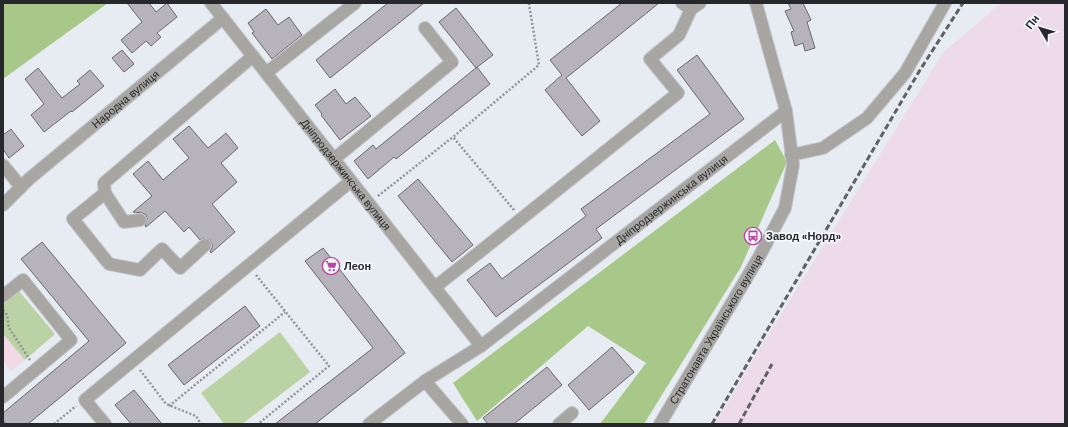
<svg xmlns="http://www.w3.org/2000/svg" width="1068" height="427" viewBox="0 0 1068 427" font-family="'DM Sans',sans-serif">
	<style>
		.industrial { fill: #eddaea }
		.education { fill: #f1d9e5 }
		.green { fill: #bad2a4 }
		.forest { fill: #a8c889 }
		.building { fill: #b7b3ba; stroke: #6c686f }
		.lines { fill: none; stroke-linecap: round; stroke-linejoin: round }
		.minor-casing { stroke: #c4c8ce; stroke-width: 14 }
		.path { stroke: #92949a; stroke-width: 2.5; stroke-dasharray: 2 2; stroke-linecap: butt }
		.minor { stroke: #a7a6a2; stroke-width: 12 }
		.rail { stroke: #5f6165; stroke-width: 3; stroke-dasharray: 6 3; stroke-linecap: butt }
		.labels { text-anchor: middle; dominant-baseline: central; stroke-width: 3.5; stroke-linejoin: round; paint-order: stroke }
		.street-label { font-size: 11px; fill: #27282b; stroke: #f5f8fe }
		.poi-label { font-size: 11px; font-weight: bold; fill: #27282b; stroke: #f5f8fe; text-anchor: start }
	</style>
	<rect width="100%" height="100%" fill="#e7ebf2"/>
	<!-- industrial -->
	<path class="industrial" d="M1001,3H1065V424H715L764,342L943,53Z"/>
	<!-- education -->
	<path class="education" d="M3,334L25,360L11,371L3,361Z"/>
	<!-- green -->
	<path class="green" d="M19,291L55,334L25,360L3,334V305Z
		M280,332L310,372L242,424H224L201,393Z"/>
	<!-- forest -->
	<path class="forest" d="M3,3H108L3,79Z
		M775,140L787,162L741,267L644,424H600L646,363L588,326L477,421L453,383Z"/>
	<!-- building -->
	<path class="building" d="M127,3H149L156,12L167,3L177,17L157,33L161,37L151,46L146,41L132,53L121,40L142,22Z
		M388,3H424L330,78L316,60Z
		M622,3H659L566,78L600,121L582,136L545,90L562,75L550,60Z
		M788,3H803L811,20L807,22L815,48L805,51L803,43L795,46L791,32L794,31L785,11L791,9Z
		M456,8L493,55L476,68L439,22Z
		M266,9L278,25L289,17L302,35L272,59L252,33L254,32L248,23Z
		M122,50L134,64L124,72L112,58Z
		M697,55L744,119L596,229L602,238L496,317L467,280L490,263L502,279L586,216L581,209L710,114L677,70Z
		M477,67L490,84L396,159L394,157L368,179L354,161L373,145L376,149Z
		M38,68L62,98L80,84L77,81L90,70L104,86L72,112L71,111L44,132L31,115L44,104L25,79Z
		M335,89L346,104L355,97L371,116L340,140L321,115L322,114L315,105Z
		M189,126L208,148L226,133L238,148L221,163L237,182L212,204L235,232L211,253L210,251L212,248V244L210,240L204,238L200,240L189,227L184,232L165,211L146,227L145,226L147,219L146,215L143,213L133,212L152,196L133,174L148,161L163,180L189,158L173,139Z
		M11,129L24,146L9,158L3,149V135Z
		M418,179L473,245L452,262L398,196Z
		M42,242L126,343L28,424H6L3,420V413L89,341L21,259Z
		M323,248L405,353L315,424H275L373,348L305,261Z
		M245,306L260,326L184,385L168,365Z
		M612,347L634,372L589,410L568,385Z
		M547,367L562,385L514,424H488L483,418Z
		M134,390L162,424H131L115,405Z"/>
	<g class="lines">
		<defs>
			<g id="minor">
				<path id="s1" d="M211,3L481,346"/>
				<path d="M682,3L691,9L700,3"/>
				<path d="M266,73L355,3"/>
				<path d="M791,155L823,148L867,118L905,73L945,3"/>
				<path d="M334,159L452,62L425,28"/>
				<path d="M3,165L21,187"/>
				<path d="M105,193L73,219L109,264L140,270L162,249L180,268L205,245"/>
				<path id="s2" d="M3,205L29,179L223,18"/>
				<path d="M140,220L124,222L105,193L104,183L253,56"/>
				<path d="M435,287C517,223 597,158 678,93L650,59L679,35L691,9"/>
				<path d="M3,296L23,280L71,340L3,397"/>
				<path d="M425,381L462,424"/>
				<path d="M105,424L85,400L351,181"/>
				<path id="s3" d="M369,424L425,381L481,346L786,111"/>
				<path d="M559,424L572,413"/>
				<path id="s4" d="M660,424L759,257L785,208L793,165L786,111L756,3"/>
			</g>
		</defs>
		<!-- minor casing -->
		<use href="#minor" class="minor-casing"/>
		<!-- path -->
		<path class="path" d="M378,196L453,137
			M514,210L453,137L539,65L529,4L530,3
			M256,275L329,366L258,424
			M3,310L7,315L9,328L30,360
			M140,370L166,404L196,416L201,424
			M169,406L285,312
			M54,424L76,406"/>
		<!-- minor -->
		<use href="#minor" class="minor"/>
		<!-- rail -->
		<path class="rail" d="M712,424L920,70L963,3
			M739,424L772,364"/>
	</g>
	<!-- icons -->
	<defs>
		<symbol id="bus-ring" viewBox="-11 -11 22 22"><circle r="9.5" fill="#f5f8fe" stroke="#ba47a1" stroke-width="1.5"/><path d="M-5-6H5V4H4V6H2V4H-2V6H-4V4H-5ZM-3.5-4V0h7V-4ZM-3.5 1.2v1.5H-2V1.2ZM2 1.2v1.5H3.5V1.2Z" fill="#ba47a1"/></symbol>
		<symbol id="supermarket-ring" viewBox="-11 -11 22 22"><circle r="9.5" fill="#f5f8fe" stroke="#ba47a1" stroke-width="1.5"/><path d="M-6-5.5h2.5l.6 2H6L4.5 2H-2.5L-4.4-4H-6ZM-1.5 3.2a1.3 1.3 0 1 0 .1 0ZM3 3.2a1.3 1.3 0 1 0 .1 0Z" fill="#ba47a1"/></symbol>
	</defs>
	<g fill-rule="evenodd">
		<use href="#bus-ring" x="743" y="226" width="20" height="20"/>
		<use href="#supermarket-ring" x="321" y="256" width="20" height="20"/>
	</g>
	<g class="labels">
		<!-- street labels -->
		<g class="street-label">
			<text stroke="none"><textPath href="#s2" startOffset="162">Народна вулиця</textPath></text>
			<text stroke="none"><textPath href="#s1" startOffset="218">Дніпродзержинська вулиця</textPath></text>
			<text stroke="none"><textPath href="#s3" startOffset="377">Дніпродзержинська вулиця</textPath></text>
			<text stroke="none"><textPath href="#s4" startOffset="110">Стратонавта Українського вулиця</textPath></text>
		</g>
		<!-- poi labels -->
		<g class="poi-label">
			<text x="766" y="236">Завод «Норд»</text>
			<text x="344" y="266">Леон</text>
		</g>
	</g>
	<!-- border -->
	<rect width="1068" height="427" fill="none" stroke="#27282b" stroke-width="8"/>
	<!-- north arrow -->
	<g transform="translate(1040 28) rotate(308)" stroke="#f5f8fe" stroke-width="3" paint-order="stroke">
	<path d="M0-3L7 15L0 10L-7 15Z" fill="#27282b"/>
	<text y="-6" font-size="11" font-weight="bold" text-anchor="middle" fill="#27282b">Пн</text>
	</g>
</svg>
